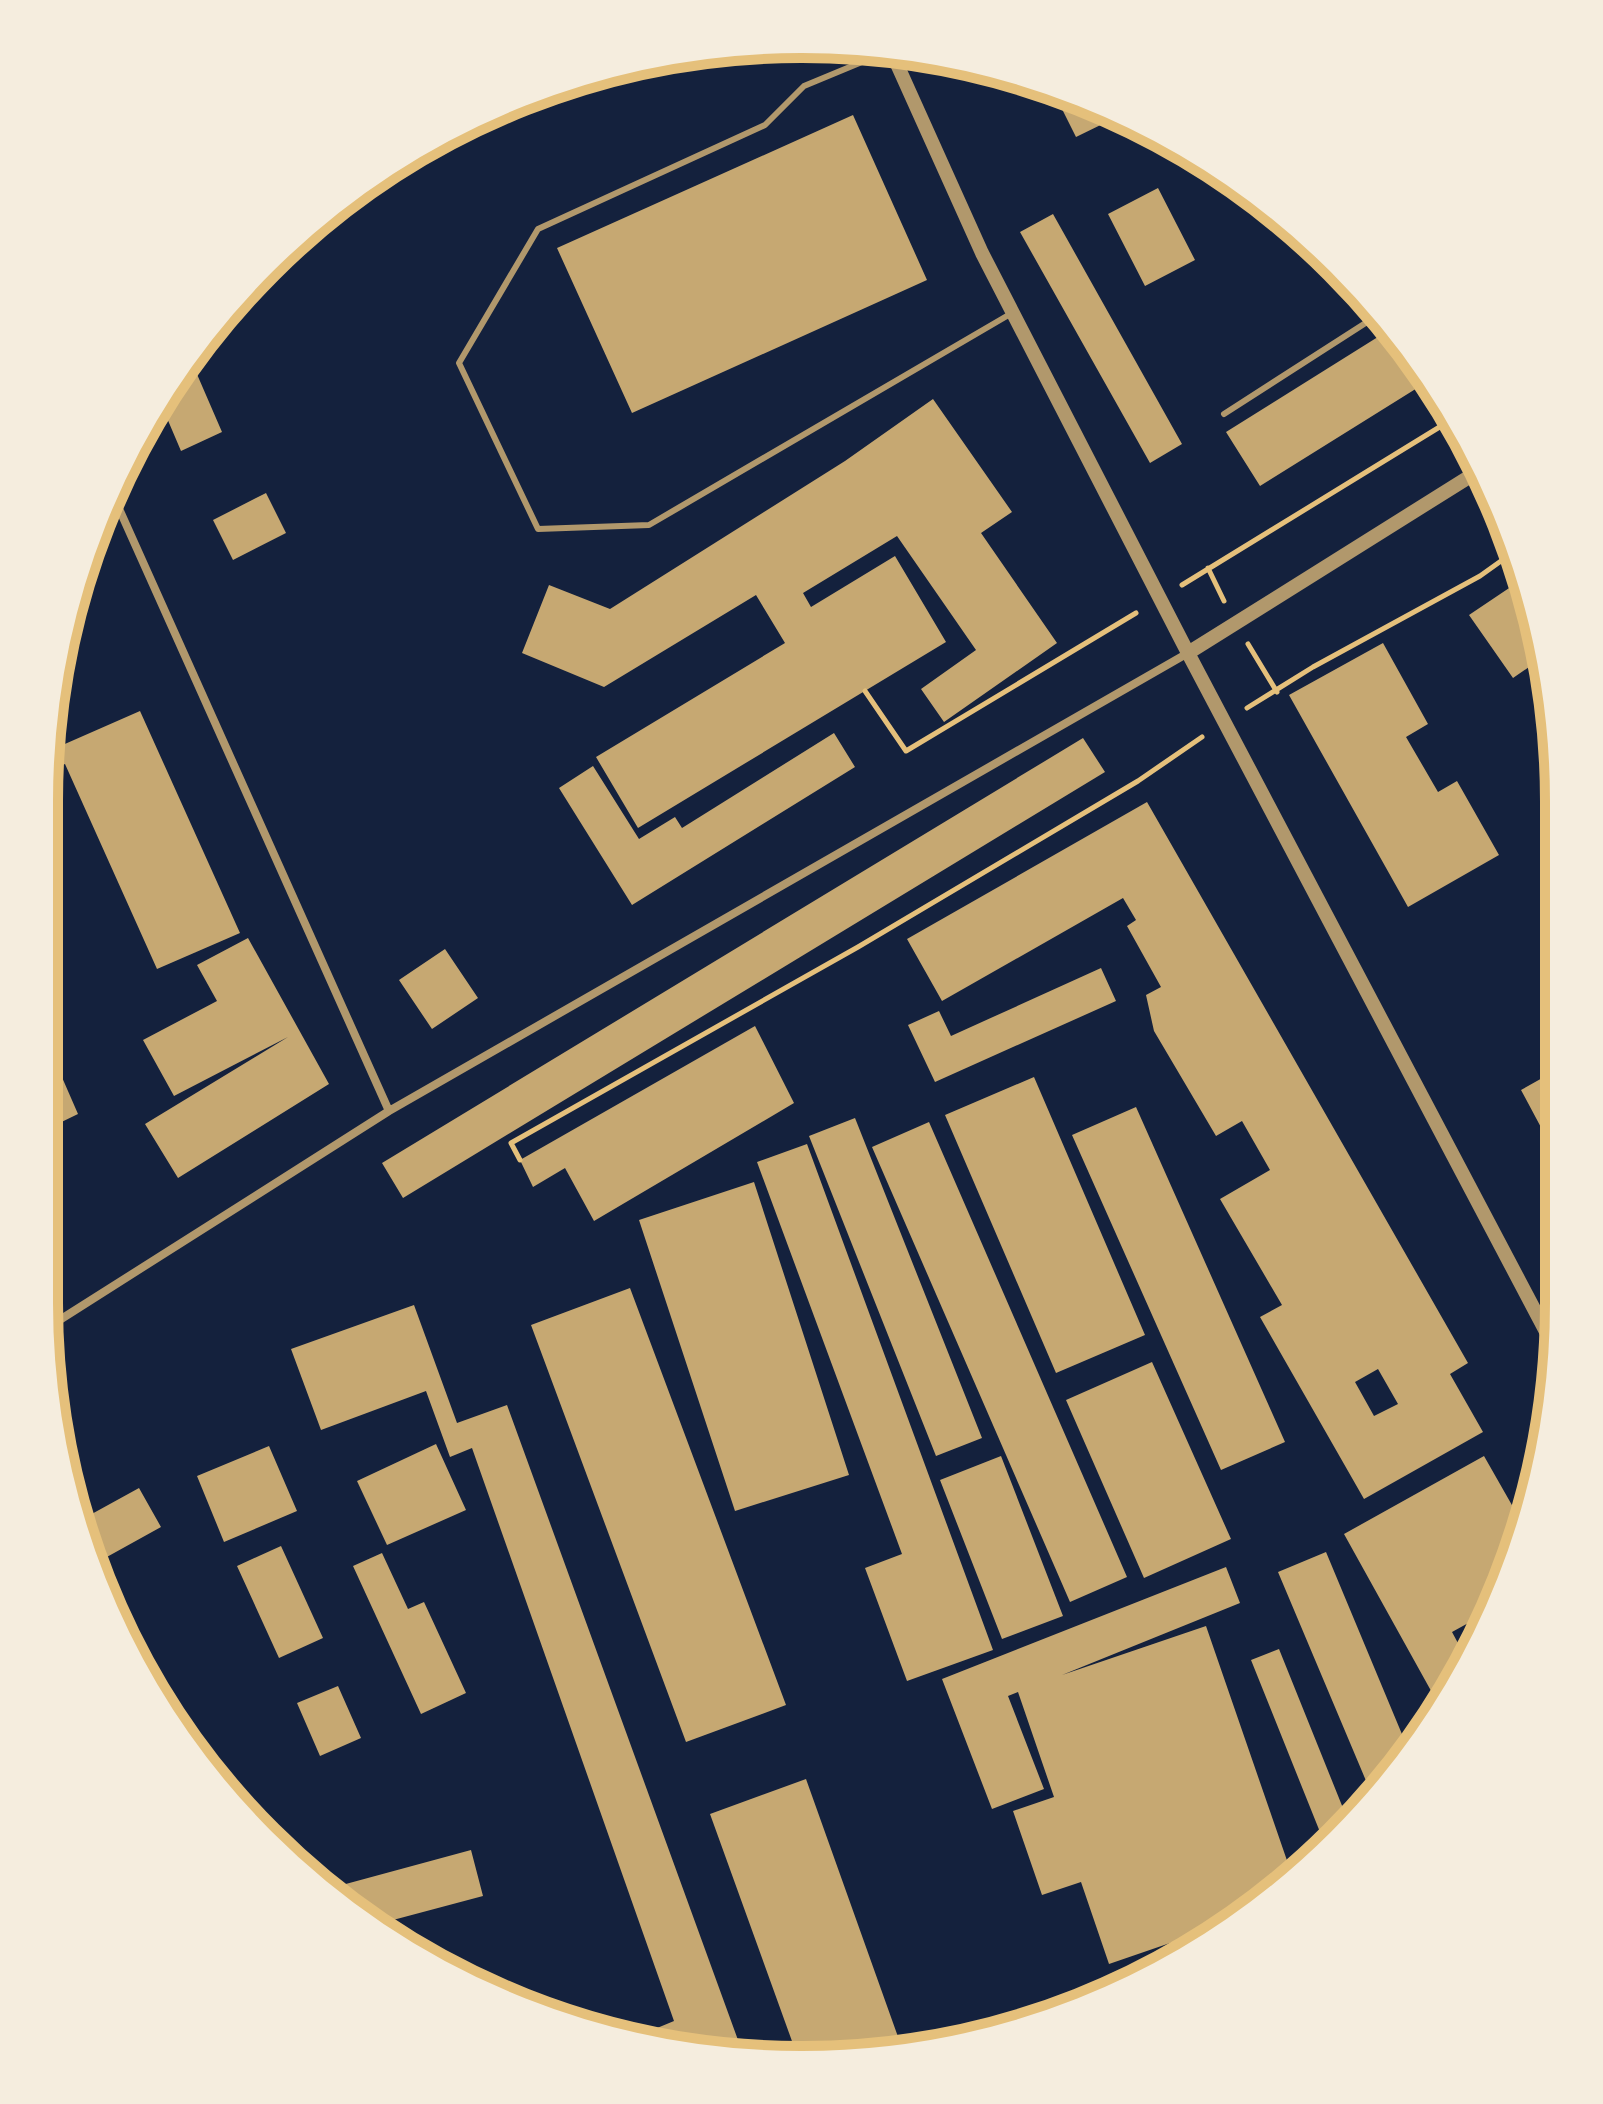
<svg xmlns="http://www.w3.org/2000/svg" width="1603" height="2104" viewBox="0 0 1603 2104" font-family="'Alegreya Sans',sans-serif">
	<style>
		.building { fill: #c6a872; fill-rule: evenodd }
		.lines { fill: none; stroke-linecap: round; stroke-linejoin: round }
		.path { stroke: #e5c07b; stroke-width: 5 }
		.service { stroke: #b1986c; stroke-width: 6 }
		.minor { stroke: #b1986c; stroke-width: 8 }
		.tertiary { stroke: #b1986c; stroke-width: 14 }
		.rim { fill: none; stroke: #e5c07b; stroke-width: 10 }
	</style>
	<rect width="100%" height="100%" fill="#14213d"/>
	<!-- building -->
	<path class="building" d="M1061,92L1092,102L1119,116L1076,137L1055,95Z
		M853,115L927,280L632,413L557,248Z
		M1158,188L1195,260L1145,286L1108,214Z
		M1053,214L1182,444L1150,463L1020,232Z
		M1389,330L1430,380L1260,486L1226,432Z
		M193,365L222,432L181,451L161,404L183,369Z
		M933,399L1012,512L981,533L1057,643L944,722L921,689L976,650L897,536L803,593L811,607L895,556L946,642L638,828L596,757L785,643L756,595L604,687L522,653L549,585L610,609L845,461Z
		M266,493L286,533L233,560L213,520Z
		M1524,578L1542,658L1513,678L1469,615Z
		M1383,643L1428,724L1406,737L1438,792L1457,781L1499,855L1408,907L1289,695Z
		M140,711L240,933L157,969L65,764L46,772L50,727L58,747Z
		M834,733L855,767L632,905L559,788L593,766L639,839L675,817L682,828Z
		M1083,738L1105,772L403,1198L382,1163Z
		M1147,802L1468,1363L1450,1374L1483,1432L1364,1499L1260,1317L1282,1305L1220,1199L1270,1170L1242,1121L1216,1136L1154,1031L1146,995L1161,987L1127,926L1136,920L1123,898L942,1001L907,939ZM1378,1369L1398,1404L1374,1416L1355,1382Z
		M248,938L329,1084L178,1178L145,1124L288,1037L174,1096L143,1040L217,1001L197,965Z
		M445,949L478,998L432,1029L399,980Z
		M1101,968L1116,1001L935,1082L908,1025L939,1011L951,1036Z
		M755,1026L794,1103L594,1221L565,1168L533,1187L520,1160Z
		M1553,1072L1552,1139V1148L1521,1090Z
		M61,1075L78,1114L45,1130V1082Z
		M1034,1077L1145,1335L1056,1373L945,1115Z
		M1136,1107L1285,1442L1221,1470L1072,1135Z
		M855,1118L982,1438L936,1456L809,1136Z
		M929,1122L1127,1577L1070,1602L872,1147Z
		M807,1144L993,1650L907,1681L865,1568L902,1554L757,1162Z
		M754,1182L849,1475L735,1511L639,1220Z
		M630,1288L786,1705L686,1742L531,1325Z
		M414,1305L457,1423L507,1405L742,2051L653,2045L633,2038L674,2021L472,1448L450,1457L426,1391L321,1430L291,1349Z
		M1152,1362L1231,1539L1144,1578L1066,1400Z
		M436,1444L466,1510L387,1545L357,1481Z
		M269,1446L297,1511L224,1542L197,1476Z
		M1001,1456L1063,1616L1002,1639L940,1480Z
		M1484,1456L1521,1521L1502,1592L1492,1610L1452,1632L1466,1658L1440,1707L1344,1534Z
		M139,1488L161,1527L96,1563L79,1521Z
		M281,1546L323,1638L279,1658L237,1566Z
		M1326,1552L1409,1751L1372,1795L1278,1572Z
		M382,1553L408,1609L424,1602L466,1693L421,1714L353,1566Z
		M1226,1567L1240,1603L1062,1675L1206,1626L1292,1875L1237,1920L1109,1964L1081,1882L1042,1895L1013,1811L1054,1797L1018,1692L1008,1696L1044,1789L992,1809L942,1679Z
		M1279,1649L1349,1823L1326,1847L1251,1660Z
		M338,1686L361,1738L320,1756L297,1703Z
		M806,1779L902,2048L851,2058L797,2055L710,1814Z
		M471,1850L483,1896L378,1924L331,1888Z"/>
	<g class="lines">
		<!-- path -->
		<path class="path" d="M1208,568L1224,601
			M1182,585L1451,420
			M1248,644L1277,692
			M865,691L906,751L1136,613
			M1247,708L1313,667L1480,576L1515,551
			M520,1160L511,1143L858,947L1138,781L1202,737"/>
		<!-- service -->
		<path class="service" d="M886,52L804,86L765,125L538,229L459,363L538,529L649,525L1012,313
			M1224,414L1378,315"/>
		<!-- minor -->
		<path class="minor" d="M112,493L389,1111
			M47,1328L389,1111L1188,653"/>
		<!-- tertiary -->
		<path class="tertiary" d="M892,53L982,253L1188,653L1552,1343
			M1188,653L1477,472"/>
	</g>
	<!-- crop -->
	<path d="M0 0H1603V2104H0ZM801 58H802A743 743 0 0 1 1545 801V1303A743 743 0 0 1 802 2046H801A743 743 0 0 1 58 1303V801A743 743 0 0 1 801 58Z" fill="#f5edde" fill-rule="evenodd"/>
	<path class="rim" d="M801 58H802A743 743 0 0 1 1545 801V1303A743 743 0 0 1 802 2046H801A743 743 0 0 1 58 1303V801A743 743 0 0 1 801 58Z"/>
</svg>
